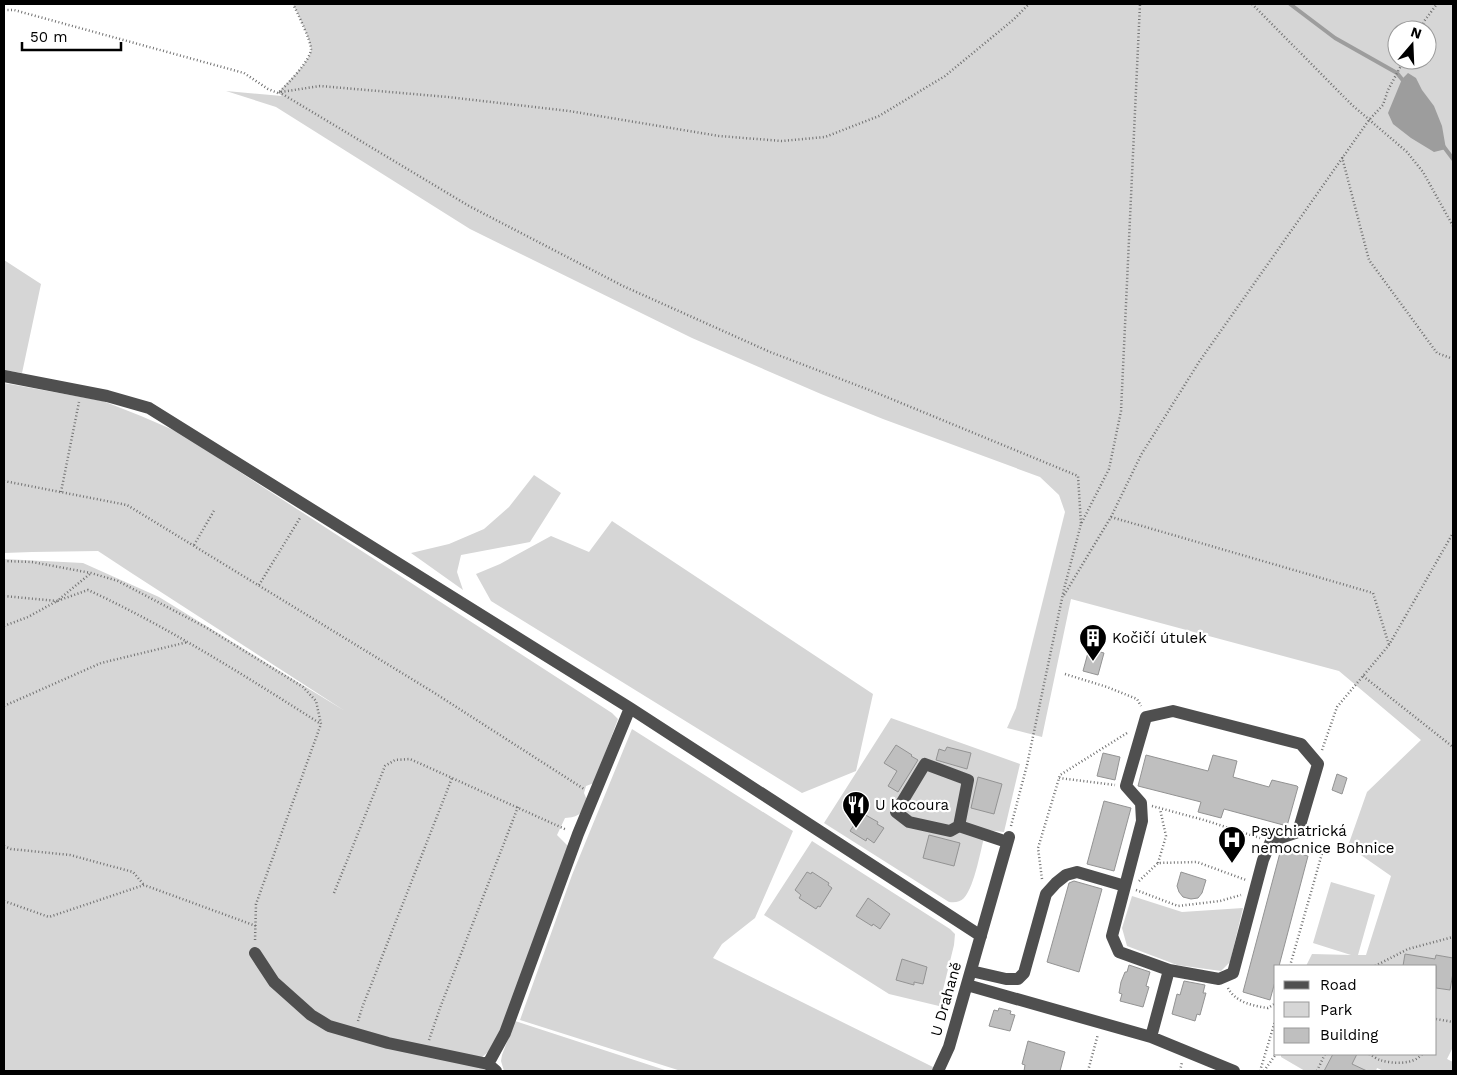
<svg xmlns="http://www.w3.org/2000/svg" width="1457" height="1075" viewBox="0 0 1457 1075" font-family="'Work Sans',sans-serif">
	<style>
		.green { fill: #d6d6d6; fill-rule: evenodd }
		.water { fill: #9d9d9d }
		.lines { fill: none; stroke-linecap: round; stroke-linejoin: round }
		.stream { stroke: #9d9d9d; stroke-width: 4 }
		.building { fill: #bfbfbf; stroke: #939393 }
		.path { stroke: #717171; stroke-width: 2.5; stroke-dasharray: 1 2.5; stroke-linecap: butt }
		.minor { stroke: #4f4f4f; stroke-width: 12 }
		.labels { text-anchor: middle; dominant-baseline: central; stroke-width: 4.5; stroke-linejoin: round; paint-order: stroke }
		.poi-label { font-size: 15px; fill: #000; stroke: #fff; text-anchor: start }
		.street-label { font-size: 15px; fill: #000; stroke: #fff }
	</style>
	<rect width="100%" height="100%" fill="#fff"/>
	<!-- green -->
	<path class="green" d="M293,4H1453V958L1436,955L1434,966L1405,955L1403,966H1306L1312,954L1351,955L1313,943L1331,882L1375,895L1358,955H1366L1391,876L1348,846L1367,792L1421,740L1339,671L1071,599L1042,737L1007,728L1016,708L1065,512L1059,495L1040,477L883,419L821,394L692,338L470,229L276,107L226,91L282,96L278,93C286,83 311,61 311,49C311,41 297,12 293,4ZM1397,30H1427V60H1397Z
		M4,260L41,284L22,373L4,370Z
		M4,383L103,401L141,416L178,432L612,713L618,719L594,783L586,786L584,793L587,800C582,814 579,817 565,818L557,835L570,848L501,1032L492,1049L482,1057L490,1071H4V559L83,563L159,597L345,711L133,574L98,551L32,552L4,553Z
		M534,475L561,493L530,542L461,555L457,572L463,590L411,553L449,544L484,529L509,507Z
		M612,521L873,694L856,771L802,793L491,601L476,574L500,564L551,536L589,552Z
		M891,718L1020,764L1004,832L986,830C981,847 975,886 964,898C960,902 955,903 949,902L824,823Z
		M632,729L793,831L755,918L722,944L713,958L933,1067L932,1071H681L520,1020L572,875Z
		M812,841L950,929L955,934L954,945L939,1006L889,994L764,915Z
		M1132,896L1182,912L1243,908L1230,962L1221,971L1177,965L1127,946L1122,928Z
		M1453,973V1047L1447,1059L1453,1062V1071H1384L1377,1068L1376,1071H1367L1352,1064L1357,1054H1436V988L1450,990Z
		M515,1021L668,1071H504L501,1061L502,1055Z
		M1281,1054H1333L1324,1071H1305L1281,1057Z"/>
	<!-- water -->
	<path class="water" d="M1408,73L1416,78L1422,90L1434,106L1442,126L1446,149L1434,152L1411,138L1393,124L1388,113L1402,79Z"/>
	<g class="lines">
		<!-- stream -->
		<path class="stream" d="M1290,4L1335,38L1397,73L1405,83
			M1444,147L1453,159"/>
	</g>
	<!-- building -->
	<path class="building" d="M1089,649L1104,653L1098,675L1083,671Z
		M896,745L912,755L911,756L918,760L898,792L888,786L897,771L884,763Z
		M947,747L971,753L967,769L936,760L939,749L945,751Z
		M1103,753L1120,757L1115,780L1097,776Z
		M1146,755L1208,771L1213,755L1237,761L1233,777L1269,787L1272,780L1297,786L1298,787L1287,826L1224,809L1221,818L1198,812L1201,802L1138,786Z
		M1337,774L1347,778L1342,794L1332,790Z
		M978,777L1002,784L994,814L971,808Z
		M1104,801L1131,808L1114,871L1087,864Z
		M862,813L878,822L877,824L884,828L874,843L867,838L866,841L850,831Z
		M929,835L960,843L954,866L923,858Z
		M1281,849L1308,856L1279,966H1276V978L1270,1000L1243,992Z
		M807,872L811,874L812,872L829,883L828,885L832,888L820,907L818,906L816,909L799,898L801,895L795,890Z
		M1181,872L1206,880L1202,893L1198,898L1191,899L1183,897L1179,892L1177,886Z
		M1074,881L1102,889L1079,972L1047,962L1069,883Z
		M868,898L890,914L880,929L873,924L872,926L856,916Z
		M1405,954L1435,959L1436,955L1453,958V973L1450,990L1436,988V966H1403Z
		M902,959L927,967L923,984L914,982V985L896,980Z
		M1129,965L1150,972L1146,986L1149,987L1143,1007L1120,1001L1122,994L1119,993L1121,982L1125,972H1127Z
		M1184,981L1205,985L1203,993H1206L1200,1015L1197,1014L1195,1021L1172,1014L1177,994L1180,995Z
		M999,1008L1011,1011L1010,1014L1015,1015L1010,1031L989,1026L994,1010L998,1011Z
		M1028,1041L1065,1052L1060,1071H1024L1025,1065L1022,1064Z
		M1333,1054H1357L1352,1064L1367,1071H1324Z"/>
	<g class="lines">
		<!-- path -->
		<path class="path" d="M1252,4L1352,105L1407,152L1423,172L1453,226
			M4,10H14L244,73L268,89L278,93C286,86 311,60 311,49C311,41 297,12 293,4
			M1420,30L1425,20L1437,4
			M279,92L469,206L623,286L770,352L872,391L1078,476L1081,524
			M281,92L320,86L448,97L569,111L719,136L782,141L825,137L879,116L945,76L1013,20L1029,4
			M1342,157L1369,260L1437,353L1453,359
			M4,481L127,505L433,692L584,789
			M61,492L79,402
			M1111,517L1373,593L1389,645
			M194,545L215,509
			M4,561L32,562L91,573L118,581L207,628L303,687L316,701L321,724L256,904L255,941
			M259,585L300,518
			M1064,595L1111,517L1141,455L1199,362L1369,120L1383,105L1388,90L1404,60
			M4,596L57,601L91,573
			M4,626L28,617L57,601L88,590C170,628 245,676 321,724
			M1065,674L1107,687L1137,699L1141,706
			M1363,676L1453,747
			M4,706L101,663L188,642
			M1322,750L1337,707L1389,645L1453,533
			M1059,778L1115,785
			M1152,806L1204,820L1260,838
			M1011,826L1027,765L1064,589L1081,524L1109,469L1121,411L1140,4
			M4,846L11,849L70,855L133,872L144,885
			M1158,863L1166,836L1160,809
			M1042,879L1038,848L1060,775L1127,733
			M1139,881L1158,863L1197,862L1246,880
			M1136,890L1178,906L1220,901L1241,895
			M334,893L385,766L395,760L410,759L567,830
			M4,901L49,917L144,885L256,926
			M1290,966L1325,843
			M1375,966L1408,949L1453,937
			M1228,988C1235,1002 1253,1006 1268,1008L1276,1003
			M1436,1019L1453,1022
			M358,1021L362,1008L452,778
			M429,1040L440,1008L518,807
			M1369,1054C1373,1056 1377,1059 1380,1060C1392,1064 1414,1065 1422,1054
			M1088,1071L1098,1034
			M1180,1071L1182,1062
			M1260,1071L1276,1018
			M1264,1071L1276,1054
			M1317,1071L1325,1054"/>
		<!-- minor -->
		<path class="minor" d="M4,376L107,396L149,408L630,708L981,936
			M1173,711L1301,744L1318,764L1298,832L1271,841L1263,860L1233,973L1219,979L1169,970L1119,952L1112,936L1142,821L1141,803L1126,786L1146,717Z
			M959,826L950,831L909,822L896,812L925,764L968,780L959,826L1007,842
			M255,953L274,982L311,1015L329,1026L388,1043L488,1064L496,1071
			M971,971L1006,979H1018L1024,973L1046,894L1056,883L1066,875L1077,872L1125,886
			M967,985L1151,1037L1234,1071
			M1151,1037L1169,970
			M488,1064L505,1033L578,834L630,708
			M938,1071L949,1047L1009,837"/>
	</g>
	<!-- icons -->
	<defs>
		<symbol id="building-pin" viewBox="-11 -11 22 30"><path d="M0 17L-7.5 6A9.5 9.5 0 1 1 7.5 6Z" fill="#000" stroke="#fff"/><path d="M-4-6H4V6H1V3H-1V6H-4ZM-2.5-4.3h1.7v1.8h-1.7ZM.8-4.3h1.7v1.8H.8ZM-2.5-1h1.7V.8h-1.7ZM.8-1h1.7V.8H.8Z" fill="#fff"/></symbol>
		<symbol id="restaurant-pin" viewBox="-11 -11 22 30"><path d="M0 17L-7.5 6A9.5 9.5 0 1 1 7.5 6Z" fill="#000" stroke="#fff"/><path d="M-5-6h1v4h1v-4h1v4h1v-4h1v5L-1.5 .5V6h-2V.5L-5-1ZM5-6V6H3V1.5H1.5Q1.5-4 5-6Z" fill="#fff"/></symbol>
		<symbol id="hospital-pin" viewBox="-11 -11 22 30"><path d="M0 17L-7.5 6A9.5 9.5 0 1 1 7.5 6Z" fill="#000" stroke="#fff"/><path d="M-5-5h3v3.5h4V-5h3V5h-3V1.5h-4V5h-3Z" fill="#fff"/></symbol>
	</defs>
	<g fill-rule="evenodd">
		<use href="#building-pin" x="1077" y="622" width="32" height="43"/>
		<use href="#restaurant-pin" x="840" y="789" width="32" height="43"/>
		<use href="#hospital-pin" x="1216" y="824" width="32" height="43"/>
	</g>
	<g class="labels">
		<!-- poi labels -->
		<g class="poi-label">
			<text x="1112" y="638">Kočičí útulek</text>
			<text x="875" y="805">U kocoura</text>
			<text x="1251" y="831">Psychiatrická<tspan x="1251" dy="17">nemocnice Bohnice</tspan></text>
		</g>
		<!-- street labels -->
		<g class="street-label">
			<text transform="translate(946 999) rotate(-74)">U Drahaně</text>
		</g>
	</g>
	<!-- border -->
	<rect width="1457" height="1075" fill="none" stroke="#000000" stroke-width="10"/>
	<!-- legend -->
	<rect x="1274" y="965" width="162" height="90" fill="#ffffff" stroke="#999999"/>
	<rect x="1284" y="981" width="25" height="8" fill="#4f4f4f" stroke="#999999"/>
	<text x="1320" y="990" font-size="15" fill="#000000">Road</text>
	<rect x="1284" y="1002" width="25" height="15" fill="#d6d6d6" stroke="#999999"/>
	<text x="1320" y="1015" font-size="15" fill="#000000">Park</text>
	<rect x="1284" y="1028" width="25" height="15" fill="#bfbfbf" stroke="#999999"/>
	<text x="1320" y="1040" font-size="15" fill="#000000">Building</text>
	<!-- north arrow -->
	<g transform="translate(1412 45) rotate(19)"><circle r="24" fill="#ffffff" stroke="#999999"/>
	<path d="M0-4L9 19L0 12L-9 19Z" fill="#000000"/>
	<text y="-8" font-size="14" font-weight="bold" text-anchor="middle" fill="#000000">N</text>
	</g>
	<!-- scale -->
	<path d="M22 42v8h99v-8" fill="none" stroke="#000000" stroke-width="2.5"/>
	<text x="30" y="42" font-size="15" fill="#000000" stroke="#ffffff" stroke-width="4" paint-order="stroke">50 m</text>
</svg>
